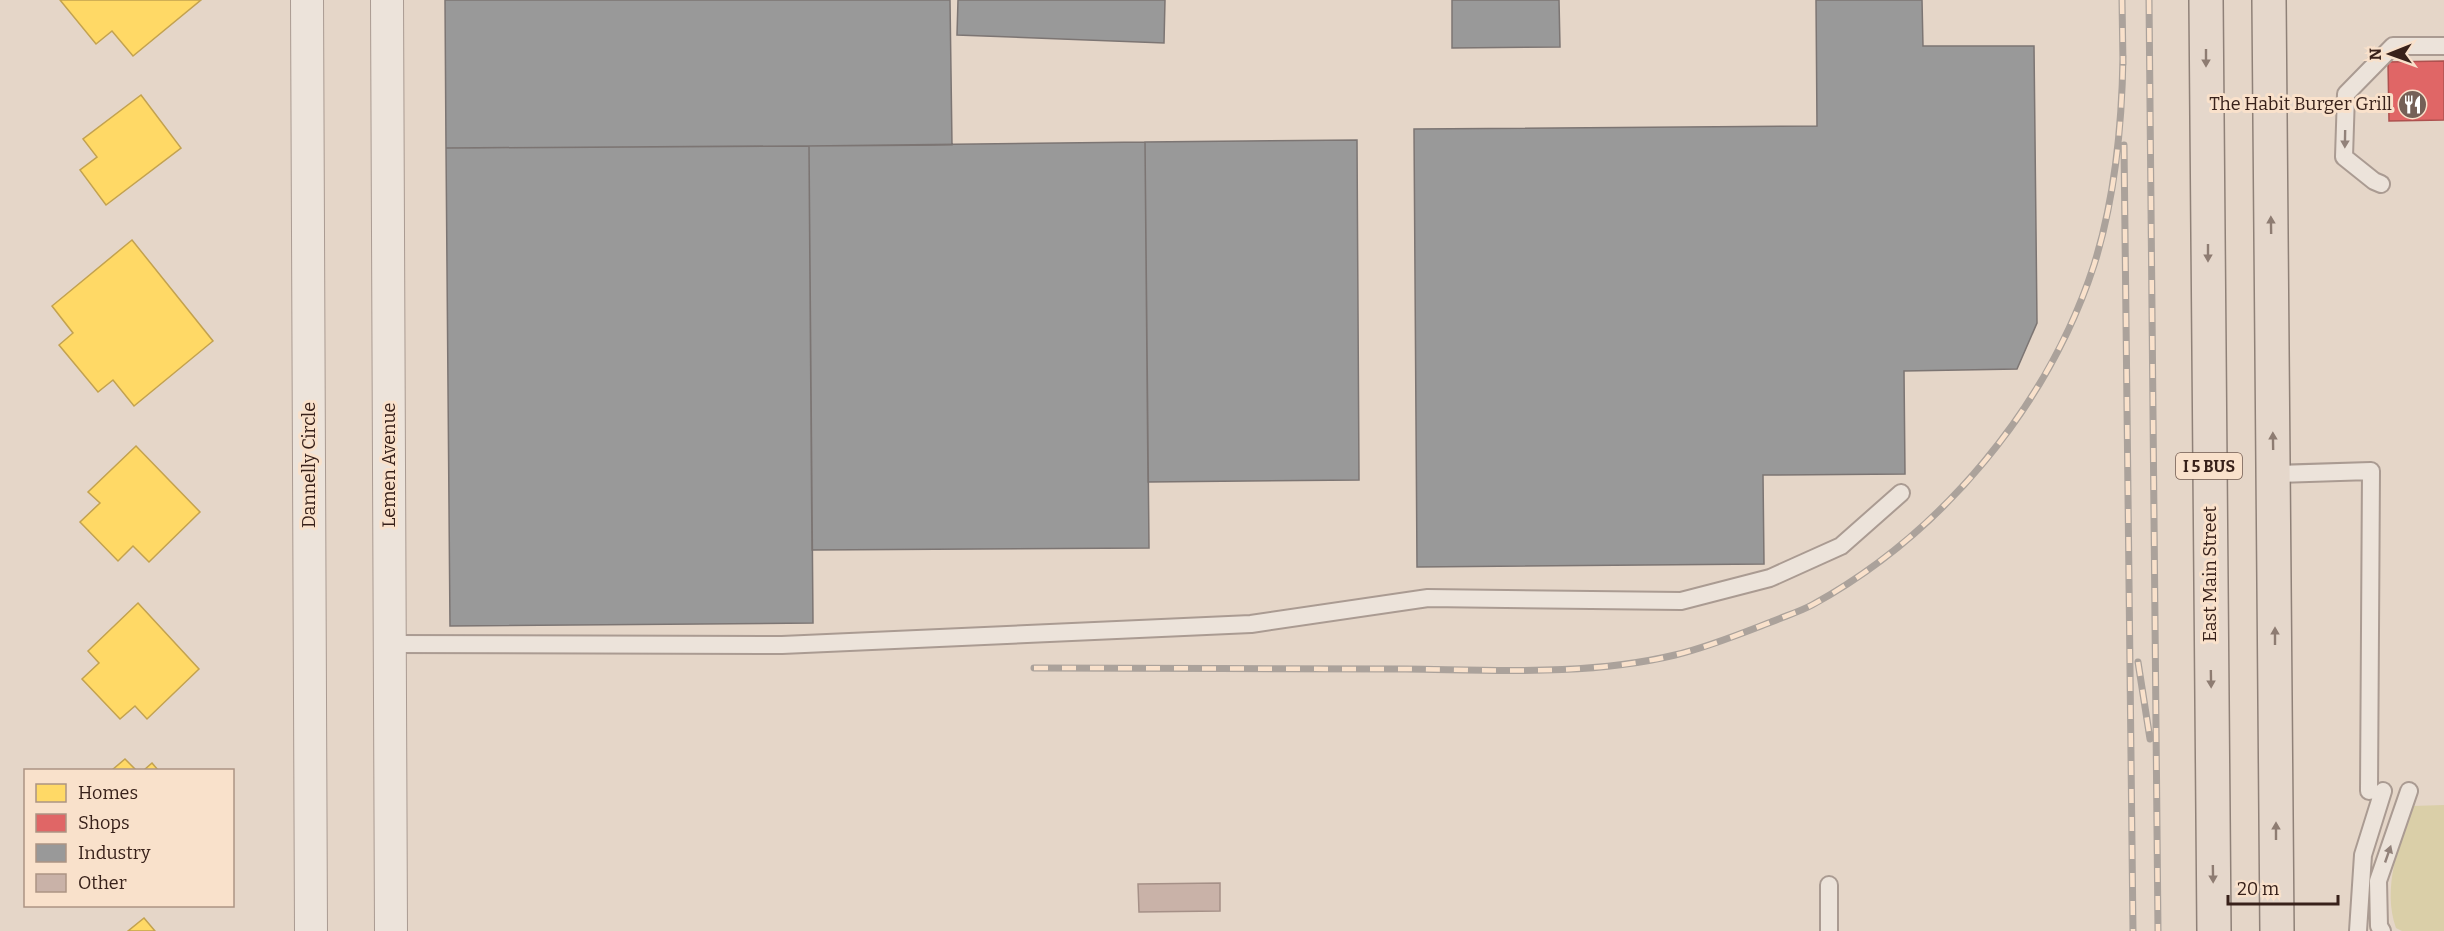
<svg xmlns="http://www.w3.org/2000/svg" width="2444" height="931" viewBox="0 0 2444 931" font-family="Bitter,serif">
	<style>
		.green { fill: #dacfa8 }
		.homes { fill: #ffd966; stroke: #c3a24f; stroke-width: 1.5 }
		.shops { fill: #e06666; stroke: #ae514f; stroke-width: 1.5 }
		.industry { fill: #999; stroke: #7c7573; stroke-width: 1.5 }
		.building { fill: #c9b2a8; stroke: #a59087; stroke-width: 1.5 }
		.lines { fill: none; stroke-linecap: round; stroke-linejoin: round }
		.service-casing { stroke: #aa9b92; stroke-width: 20 }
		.minor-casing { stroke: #aa9b92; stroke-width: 34 }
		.primary-casing { stroke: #8f8178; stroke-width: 36 }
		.service { stroke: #ece3da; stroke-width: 16 }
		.minor { stroke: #ece3da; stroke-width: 32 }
		.primary { stroke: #e5d7cb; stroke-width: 33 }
		.rail-casing { stroke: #aba29b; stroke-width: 7 }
		.rail { stroke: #f9e1cb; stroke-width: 4.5; stroke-dasharray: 14; stroke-linecap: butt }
		.oneway { fill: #8e7c72 }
		.oneway2 { fill: #92827a }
		.labels { text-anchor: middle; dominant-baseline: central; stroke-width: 6; stroke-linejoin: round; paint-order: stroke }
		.shield { fill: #f9e1cb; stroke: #725b4f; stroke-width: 1.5 }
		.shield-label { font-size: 16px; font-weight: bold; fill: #38211a }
		.poi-label { font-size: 18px; fill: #38211a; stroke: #f9e1cb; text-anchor: end }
		.street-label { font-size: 18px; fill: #38211a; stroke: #f9e1cb }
	</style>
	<rect width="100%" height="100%" fill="#e5d6c8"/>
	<!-- green -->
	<path class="green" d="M2444,805V931H2402L2396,928C2382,888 2399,844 2412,806Z"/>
	<!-- homes -->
	<path class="homes" d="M60,0H201L133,56L112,31L96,44Z
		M141,95L181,148L106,205L80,170L97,157L83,139Z
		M132,240L213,341L134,406L113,380L98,392L59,345L73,333L52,306Z
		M136,446L200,512L149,562L133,546L118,561L80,522L100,503L88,492Z
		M138,603L199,669L147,719L135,706L120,719L82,679L99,663L88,651Z
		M125,759L136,770H112Z
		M152,763L158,770H144Z
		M144,918L155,931H128Z"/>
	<!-- shops -->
	<path class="shops" d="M2444,61V120L2389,121L2388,62Z"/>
	<!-- industry -->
	<path class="industry" d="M445,0H950L952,145L446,148Z
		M958,0H1165L1164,43L957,35Z
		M1452,0H1559L1560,47L1452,48Z
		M1816,0H1922L1923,46H2034L2037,323L2017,369L1904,371L1905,474L1763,475L1764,564L1417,567L1414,129L1817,126Z
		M1357,140L1359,480L1148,482L1145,142Z
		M1145,142L1149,548L812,550L809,146Z
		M809,146L813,623L450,626L446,148Z"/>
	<!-- building -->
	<path class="building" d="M1220,883V911L1139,912L1138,884Z"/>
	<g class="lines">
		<defs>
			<path id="service" d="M2381,184L2374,181L2344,157L2346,94L2393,46H2444
				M2274,474L2371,471L2369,791
				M390,644L782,645L1251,624L1428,598L1681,601L1770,578L1841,546L1901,493
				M1829,885V931
				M2358,931L2363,855L2383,791
				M2382,931L2379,926L2378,881L2409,791"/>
			<path id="minor" d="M307,0L311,931
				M387,0L391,931"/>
			<path id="primary" d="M2206,0L2214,931
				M2269,0L2277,931"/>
		</defs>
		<!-- service casing -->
		<use href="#service" class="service-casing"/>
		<!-- minor casing -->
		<use href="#minor" class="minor-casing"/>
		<!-- primary casing -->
		<use href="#primary" class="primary-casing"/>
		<!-- service -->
		<use href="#service" class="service"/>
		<!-- minor -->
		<use href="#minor" class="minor"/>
		<!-- primary -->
		<use href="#primary" class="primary"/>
		<defs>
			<path id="rail" d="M2122,0L2123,64
				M2149,0L2158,931
				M2124,145L2133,931
				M2138,662L2150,739
				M1034,668C1158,668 1282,669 1406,669C1495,670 1588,676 1675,655C1708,647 1740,634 1771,622C1785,616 1799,612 1812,605C1942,534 2048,406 2094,265C2115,198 2122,126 2123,56"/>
		</defs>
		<!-- rail casing -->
		<use href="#rail" class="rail-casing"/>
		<!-- rail -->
		<use href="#rail" class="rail"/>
	</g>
	<!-- one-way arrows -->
	<defs><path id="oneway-solid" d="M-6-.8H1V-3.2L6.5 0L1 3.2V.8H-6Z" transform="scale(1.5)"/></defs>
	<g class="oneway">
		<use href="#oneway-solid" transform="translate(2206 58) rotate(90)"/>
		<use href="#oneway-solid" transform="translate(2271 225) rotate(-91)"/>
		<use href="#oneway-solid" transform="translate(2208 253) rotate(90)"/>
		<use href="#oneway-solid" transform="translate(2273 441) rotate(-91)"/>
		<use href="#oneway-solid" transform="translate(2275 636) rotate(-90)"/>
		<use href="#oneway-solid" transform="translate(2211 679) rotate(89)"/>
		<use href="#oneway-solid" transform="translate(2276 831) rotate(-90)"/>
		<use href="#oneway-solid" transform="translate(2213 874) rotate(89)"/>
	</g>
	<g class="oneway2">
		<use href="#oneway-solid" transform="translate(2345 139) rotate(91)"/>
		<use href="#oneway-solid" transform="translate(2388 854) rotate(-71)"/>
	</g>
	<!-- icons -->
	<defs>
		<symbol id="restaurant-disc" viewBox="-11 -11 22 22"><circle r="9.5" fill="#756057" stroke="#f9e1cb"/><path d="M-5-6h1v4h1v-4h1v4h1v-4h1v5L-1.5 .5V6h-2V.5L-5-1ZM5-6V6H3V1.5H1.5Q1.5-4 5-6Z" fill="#fff"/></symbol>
	</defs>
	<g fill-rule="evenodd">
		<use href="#restaurant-disc" x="2396" y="88" width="33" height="33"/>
	</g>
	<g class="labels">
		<!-- shield labels -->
		<rect class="shield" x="2176" y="453" width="66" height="26" rx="4.5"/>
		<g class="shield-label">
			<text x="2209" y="466">I 5 BUS</text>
		</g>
		<!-- poi labels -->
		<g class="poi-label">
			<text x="2392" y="104">The Habit Burger Grill</text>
		</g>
		<!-- street labels -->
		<g class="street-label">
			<text transform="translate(309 465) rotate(-90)">Dannelly Circle</text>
			<text transform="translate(389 465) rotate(-90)">Lemen Avenue</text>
			<text transform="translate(2210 574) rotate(-90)">East Main Street</text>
		</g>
	</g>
	<!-- legend -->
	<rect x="24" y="769" width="210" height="138" fill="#f9e1cb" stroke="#ac9484" stroke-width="1.5"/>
	<rect x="36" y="784" width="30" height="18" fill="#ffd966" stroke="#ac9484" stroke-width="1.5"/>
	<text x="78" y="799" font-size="18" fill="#38211a">Homes</text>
	<rect x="36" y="814" width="30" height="18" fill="#e06666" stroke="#ac9484" stroke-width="1.5"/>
	<text x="78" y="829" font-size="18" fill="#38211a">Shops</text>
	<rect x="36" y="844" width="30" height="18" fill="#999999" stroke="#ac9484" stroke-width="1.5"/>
	<text x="78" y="859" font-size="18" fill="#38211a">Industry</text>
	<rect x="36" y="874" width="30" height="18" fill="#c9b2a8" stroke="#ac9484" stroke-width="1.5"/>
	<text x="78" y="889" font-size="18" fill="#38211a">Other</text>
	<!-- north arrow -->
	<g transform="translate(2390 54) rotate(269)" stroke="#f9e1cb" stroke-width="4.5" paint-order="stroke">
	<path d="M0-4.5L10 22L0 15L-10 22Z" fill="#38211a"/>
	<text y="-9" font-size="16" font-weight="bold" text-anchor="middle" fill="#38211a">N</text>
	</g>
	<!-- scale -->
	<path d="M2228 895v9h110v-9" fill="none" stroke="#38211a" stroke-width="3"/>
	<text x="2237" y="895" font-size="18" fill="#38211a" stroke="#f9e1cb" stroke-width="4.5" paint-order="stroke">20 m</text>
</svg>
